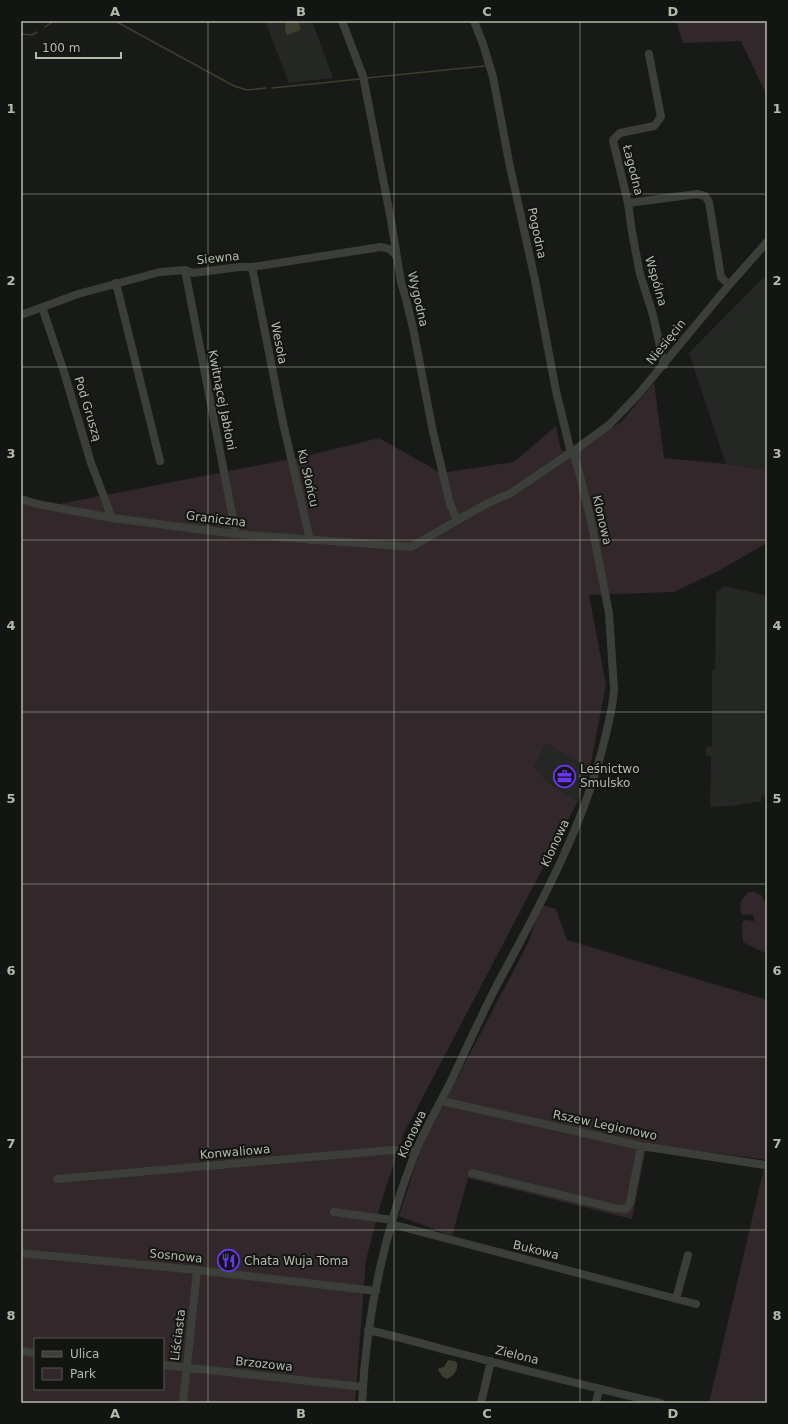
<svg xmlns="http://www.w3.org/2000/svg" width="788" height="1424" viewBox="0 0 788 1424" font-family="'DejaVu Sans',sans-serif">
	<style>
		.built { fill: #252724 }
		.green { fill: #32272a; fill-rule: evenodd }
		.water { fill: #3d3e2d }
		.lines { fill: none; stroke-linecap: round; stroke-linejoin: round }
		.stream { stroke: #3d3e2d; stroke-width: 1.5 }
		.minor { stroke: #3c3f39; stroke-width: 8 }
		.grid { fill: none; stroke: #b5baaa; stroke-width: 1; stroke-opacity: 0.55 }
		.labels { text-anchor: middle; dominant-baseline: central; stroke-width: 4; stroke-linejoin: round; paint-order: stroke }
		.street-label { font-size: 12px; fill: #b5baaa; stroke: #131513 }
		.poi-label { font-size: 12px; fill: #b5baaa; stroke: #131513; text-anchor: start }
		.neatline { fill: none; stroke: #b5baaa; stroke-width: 1.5 }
		.grid-label { font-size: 13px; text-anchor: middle; font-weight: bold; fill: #b5baaa }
	</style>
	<rect width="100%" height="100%" fill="#181a18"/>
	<!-- built -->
	<path class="built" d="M265,21H312L333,78L289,83Z
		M767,274V470L726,464L689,353Z
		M725,586L767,596V796L761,797L762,801L731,806L710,807L711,756L706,755V747L712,746V670L715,669L716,593Z
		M546,744L590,768L578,801L548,783L534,767Z"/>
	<!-- green -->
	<path class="green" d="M676,21H767V96L741,41L683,43Z
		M654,383L664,458L726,464L767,470V543L720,570L674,592L589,595L606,685L590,768L546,744L534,767L548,783L578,801L404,1133L380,1206L366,1260L355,1403H21V503L39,508L306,456L379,438L441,473L514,462L556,426L561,451L580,448L621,422ZM35,1339H163V1389H35Z
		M748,892H754L761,895L767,905V954L743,942L742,923L744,920L754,921V917L752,914L743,915L740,910L741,901Z
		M541,905L556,909L567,940L767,1000V1160L647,1144L632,1219L468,1178L452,1236L399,1216L422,1145L528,943Z
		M767,1163V1403H709L764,1168Z"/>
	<!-- water -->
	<path class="water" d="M286,21H298L301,30L287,35L285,30Z
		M448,1360L455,1361L457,1363C458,1371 454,1376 447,1379L442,1376L438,1370L439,1368L444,1367Z"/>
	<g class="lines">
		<!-- stream -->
		<path class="stream" d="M115,21L234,86L247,90L266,88
			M45,27L54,21
			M21,34L32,35L37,32
			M366,78L485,66
			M272,88L360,79"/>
		<!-- minor -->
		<path class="minor" d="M342,21L363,76L391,220L401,282L406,299L413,328L433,432L450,504L457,520
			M474,21L483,44L493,77L509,162L535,280L556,391L571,453
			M649,54L661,117L654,126L620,133L613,140L628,203L632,232L640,274L653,315L664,365
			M628,203L697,194L705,196L709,202L721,277L729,285
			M252,267L283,423L310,540
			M185,270L236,534
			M116,283L160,461
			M42,307L64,372L91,463L112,518
			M21,315L78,294L160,272L185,270L193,273L239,267H252L381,247C389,248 392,250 396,256
			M21,499L37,504L112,518L236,534L411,547L486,504L511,493L576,449L609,425L637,396L729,285L767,242
			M442,1101L641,1146L765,1165
			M472,1173L614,1208L626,1209L630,1203L641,1146
			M57,1179L392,1150L416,1152
			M334,1212L392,1220
			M391,1224L696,1304
			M21,1253L197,1270L376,1291
			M676,1299L688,1255
			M368,1330C396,1336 423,1344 450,1351C520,1369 590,1387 660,1403
			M21,1351L35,1353
			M163,1365L363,1387
			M183,1403L197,1270
			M362,1403C366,1317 384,1233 415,1153C426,1126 441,1102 453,1077C467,1047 481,1016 496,987C537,910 582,831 603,746C608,727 613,708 614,689L609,613L591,521L578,468C575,461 574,457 576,449
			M481,1403L491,1361
			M596,1403L599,1389"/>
	</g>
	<!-- grid -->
	<path class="grid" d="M208,21V1403M394,21V1403M580,21V1403M21,194H767M21,367H767M21,540H767M21,712H767M21,884H767M21,1057H767M21,1230H767"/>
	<!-- icons -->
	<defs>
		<symbol id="office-ring" viewBox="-11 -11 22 22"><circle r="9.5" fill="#131513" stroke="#6b36f3" stroke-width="1.5"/><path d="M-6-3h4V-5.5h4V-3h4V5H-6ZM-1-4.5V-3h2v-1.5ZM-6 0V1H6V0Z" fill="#6b36f3"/></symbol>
		<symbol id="restaurant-ring" viewBox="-11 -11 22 22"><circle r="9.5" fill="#131513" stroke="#6b36f3" stroke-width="1.5"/><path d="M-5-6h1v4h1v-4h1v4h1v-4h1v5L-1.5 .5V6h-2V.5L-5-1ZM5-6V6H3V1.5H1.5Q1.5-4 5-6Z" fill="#6b36f3"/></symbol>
	</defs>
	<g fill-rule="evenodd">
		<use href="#office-ring" x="552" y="764" width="25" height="25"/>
		<use href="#restaurant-ring" x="216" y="1248" width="25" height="25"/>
	</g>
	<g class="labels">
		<!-- street labels -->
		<g class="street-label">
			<text transform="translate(633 170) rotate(76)">Łagodna</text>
			<text transform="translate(537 233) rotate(78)">Pogodna</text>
			<text transform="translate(218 258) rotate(-6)">Siewna</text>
			<text transform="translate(656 281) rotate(74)">Wspólna</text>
			<text transform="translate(418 299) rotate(77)">Wygodna</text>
			<text transform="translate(666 342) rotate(-51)">Niesięcin</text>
			<text transform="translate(279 343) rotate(79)">Wesoła</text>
			<text transform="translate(222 400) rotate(79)">Kwitnącej Jabłoni</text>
			<text transform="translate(88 409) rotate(73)">Pod Gruszą</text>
			<text transform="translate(308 478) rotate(77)">Ku Słońcu</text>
			<text transform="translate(216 519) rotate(7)">Graniczna</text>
			<text transform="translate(602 520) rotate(77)">Klonowa</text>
			<text transform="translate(555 843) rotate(-65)">Klonowa</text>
			<text transform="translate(605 1125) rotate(12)">Rszew Legionowo</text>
			<text transform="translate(412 1134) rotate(-65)">Klonowa</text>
			<text transform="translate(235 1152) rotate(-5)">Konwaliowa</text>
			<text transform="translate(536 1250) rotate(14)">Bukowa</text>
			<text transform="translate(176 1256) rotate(6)">Sosnowa</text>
			<text transform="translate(178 1335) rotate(-83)">Liściasta</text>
			<text transform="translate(517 1355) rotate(14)">Zielona</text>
			<text transform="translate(264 1364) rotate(6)">Brzozowa</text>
		</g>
		<!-- poi labels -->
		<g class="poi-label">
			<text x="580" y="769">Leśnictwo<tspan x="580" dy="14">Smulsko</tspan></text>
			<text x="244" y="1261">Chata Wuja Toma</text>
		</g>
	</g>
	<!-- border -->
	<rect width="788" height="1424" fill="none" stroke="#131513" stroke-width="44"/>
	<!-- legend -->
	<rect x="34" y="1338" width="130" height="52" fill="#131513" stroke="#54574f"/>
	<rect x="42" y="1351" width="20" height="6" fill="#3c3f39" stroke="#54574f"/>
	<text x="70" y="1358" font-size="12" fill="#b5baaa">Ulica</text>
	<rect x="42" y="1368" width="20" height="12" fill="#32272a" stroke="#54574f"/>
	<text x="70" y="1378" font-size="12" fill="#b5baaa">Park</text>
	<!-- scale -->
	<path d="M36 52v6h85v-6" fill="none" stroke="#b5baaa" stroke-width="2"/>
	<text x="42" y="52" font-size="12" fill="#b5baaa" stroke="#131513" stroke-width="3" paint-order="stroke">100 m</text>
	<rect x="22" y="22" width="744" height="1380" class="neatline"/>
	<g class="grid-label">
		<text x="115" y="16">A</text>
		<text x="301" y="16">B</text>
		<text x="487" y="16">C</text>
		<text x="673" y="16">D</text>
		<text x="11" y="113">1</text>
		<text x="777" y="113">1</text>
		<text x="11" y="285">2</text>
		<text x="777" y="285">2</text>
		<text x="11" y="458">3</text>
		<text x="777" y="458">3</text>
		<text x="11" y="630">4</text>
		<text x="777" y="630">4</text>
		<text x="11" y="803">5</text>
		<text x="777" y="803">5</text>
		<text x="11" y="975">6</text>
		<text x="777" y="975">6</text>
		<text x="11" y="1148">7</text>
		<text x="777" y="1148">7</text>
		<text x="11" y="1320">8</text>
		<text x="777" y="1320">8</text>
		<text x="115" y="1418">A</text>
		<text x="301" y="1418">B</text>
		<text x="487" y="1418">C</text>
		<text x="673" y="1418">D</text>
	</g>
</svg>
